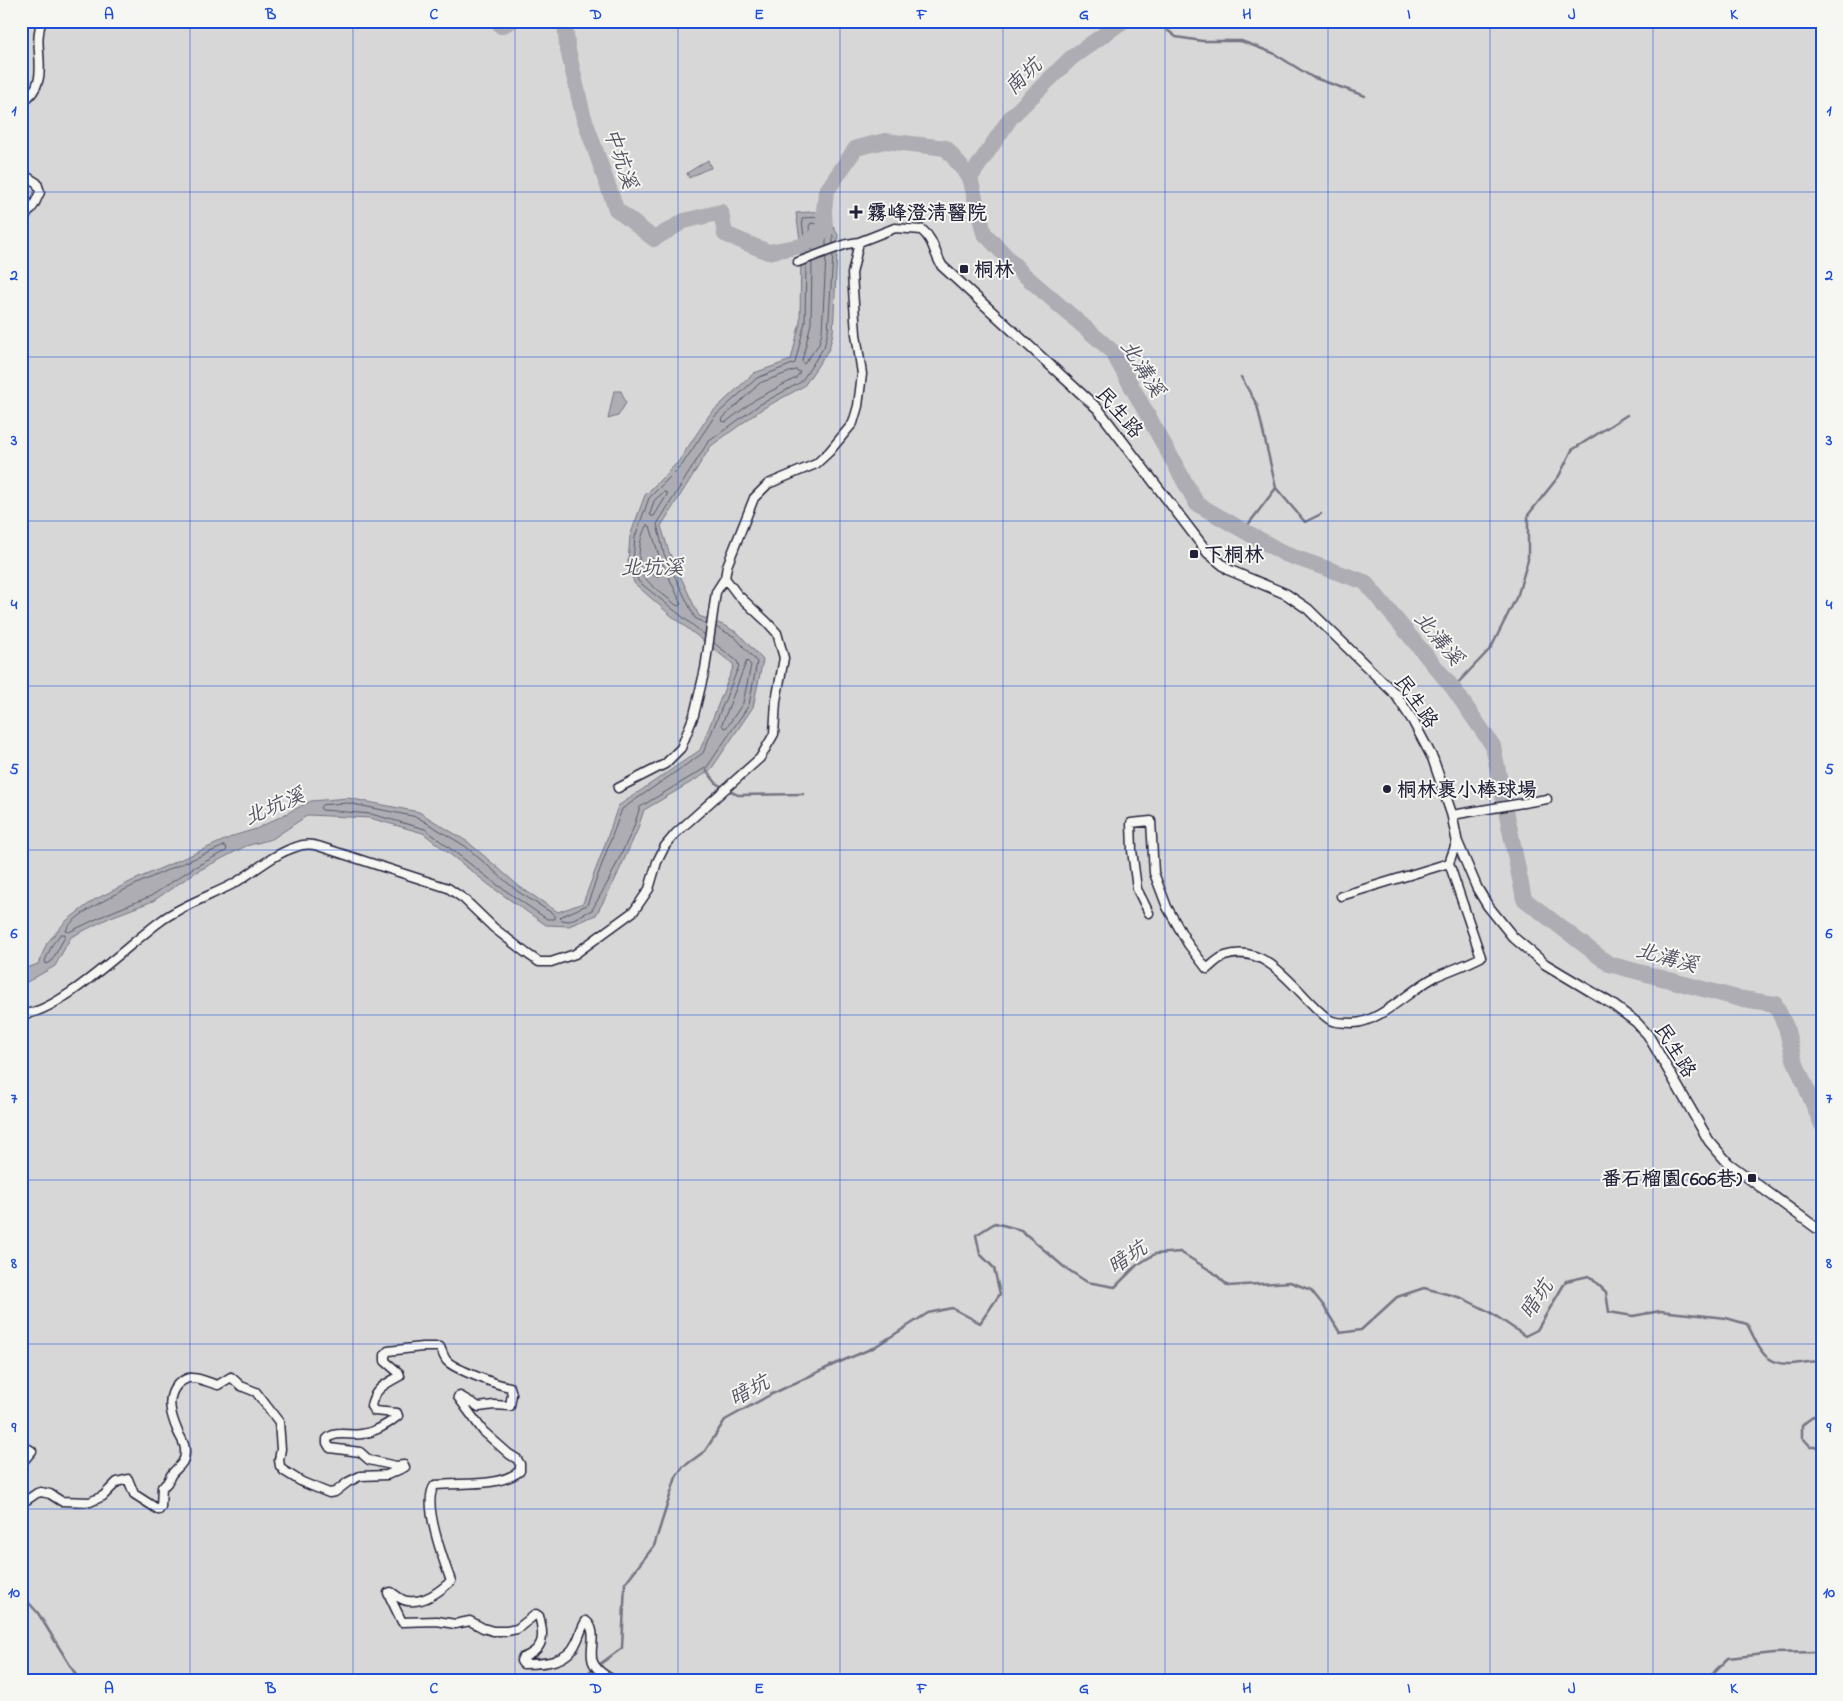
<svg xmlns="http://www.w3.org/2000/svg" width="1843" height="1701" viewBox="0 0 1843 1701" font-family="'Indie Flower','LXGW WenKai TC',sans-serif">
  <rect width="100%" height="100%" fill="#f6f6f2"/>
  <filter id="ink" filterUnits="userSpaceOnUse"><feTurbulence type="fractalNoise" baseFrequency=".02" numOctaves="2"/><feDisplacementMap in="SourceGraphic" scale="10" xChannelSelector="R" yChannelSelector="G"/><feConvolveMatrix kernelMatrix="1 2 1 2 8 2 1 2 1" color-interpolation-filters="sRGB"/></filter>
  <g filter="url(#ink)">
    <path fill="#d7d7d7" stroke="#7c7c89" d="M 21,21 L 1822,21 L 1822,1680 L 21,1680 Z"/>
    <path fill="#adadb3" stroke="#757583" d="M 708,160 L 711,168 C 703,170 697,174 689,178 L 687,173 Z
      M 824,211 L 838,235 L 833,333 L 829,349 L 804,386 L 762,409 L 711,446 L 661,526 L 669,552 L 699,616 L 723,625 L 738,633 L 763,660 L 753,707 L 710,771 L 644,810 L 637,831 L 614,882 L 596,915 L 569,926 L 546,925 L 493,888 L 423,833 L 370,818 L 308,815 L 272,839 L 246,846 L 196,872 L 153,901 L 111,917 L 71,937 L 55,966 L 27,982 L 21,983 L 21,970 L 38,964 L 47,943 L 66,921 L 94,900 L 132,881 L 236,835 L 256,829 L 311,801 L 348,798 L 419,812 L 468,842 L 520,887 L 558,912 L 583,903 L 603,850 L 618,806 L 700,750 L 734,665 L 668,613 L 634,583 L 628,562 L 630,536 L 645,495 L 678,462 L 710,414 L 754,373 L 791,360 L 800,322 L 801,246 L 796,213 Z
      M 614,391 L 621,391 L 626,403 L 618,416 L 608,419 Z"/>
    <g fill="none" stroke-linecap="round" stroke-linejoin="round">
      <path stroke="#5a5a6b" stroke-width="1" d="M 812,251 L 809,226 L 811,223 L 819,224 L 826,237 L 826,246
        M 806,254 L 802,220 L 803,218 L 822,217 L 833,236 L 833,244
        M 812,262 L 811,323 L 802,361 L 804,364 L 819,344 L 822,332 L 826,257
        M 796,370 L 800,372 L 796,378 L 756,399 L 726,422 L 722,421 L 723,418 L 760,383 Z
        M 664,492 L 667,493 L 667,495 L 654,516 L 651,516 L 650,514 L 654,501 Z
        M 647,525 L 650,526 L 659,556 L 681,603 L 680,606 L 676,605 C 666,596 653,588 645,578 C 635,567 639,536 647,525 Z
        M 648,557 L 652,558 L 659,575 L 658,578 L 650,573 L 647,560 Z
        M 706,624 L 695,618 L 664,554 L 657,524 L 708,442 L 759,405 L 801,382 L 824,347 L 828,332 L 833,255
        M 705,635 L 638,581 L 633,561 L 635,537 L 649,498 L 682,465 L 714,417 L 757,378 L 795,363 L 805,322 L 806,264
        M 714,643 L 737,661 L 739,666 L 703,753 L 622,809 L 587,905 L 562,916 L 560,918 L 562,920 L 569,921 L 592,910 L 609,880 L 633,829 L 640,807 L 707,767 L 749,705 L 757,662 L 735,637 L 716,627
        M 747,661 L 751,665 L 743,703 L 727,727 L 724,728 L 722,725 Z
        M 348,803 L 417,817 L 465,846 L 517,891 L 555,915 L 555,919 L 547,919 L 496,884 L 425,829 L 371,814 L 322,810 L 320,808 L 322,805 Z
        M 224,846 L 227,848 L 226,851 L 193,868 L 151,896 L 109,913 L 69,932 L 66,931 C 73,906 197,858 224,846 Z
        M 61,934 L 65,934 L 65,937 L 51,962 L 46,964 L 45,961 L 52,945 Z"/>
      <path stroke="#757583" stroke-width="2.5" d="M 1156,21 L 1176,37 L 1202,41 L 1241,41 L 1273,53 L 1312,77 L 1365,96
        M 1241,377 L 1257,405 L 1276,488 L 1244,530
        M 1276,488 L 1305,522 L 1321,514
        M 1453,688 L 1491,648 L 1518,594 L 1528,560 L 1528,515 L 1559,476 L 1572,450 L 1627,415
        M 706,770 L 717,784 L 723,787
        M 728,790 L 738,795 L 803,794
        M 1822,1410 L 1802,1425 L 1802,1437 L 1811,1447 L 1822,1447
        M 21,1594 L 38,1613 L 79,1680
        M 578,1680 L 622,1648 L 625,1583 L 654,1546 L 676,1477 L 683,1467 L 705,1451 L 725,1420 L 770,1395 L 835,1364 L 873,1348 L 928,1313 L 952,1308 L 980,1323 L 1000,1294 L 994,1268 L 980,1254 L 976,1235 L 995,1223 L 1021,1230 L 1064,1267 L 1087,1282 L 1115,1287 L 1137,1265 L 1155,1254 L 1180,1252 L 1213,1272 L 1228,1286 L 1290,1282 L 1311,1290 L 1323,1305 L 1340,1333 L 1361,1330 L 1397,1297 L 1424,1288 L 1462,1298 L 1490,1312 L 1525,1336 L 1537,1330 L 1566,1281 L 1589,1276 L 1606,1292 L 1609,1312 L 1633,1316 L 1660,1311 L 1726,1318 L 1747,1324 C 1758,1343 1760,1362 1786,1364 C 1798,1365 1810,1360 1822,1362
        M 1706,1680 L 1728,1658 L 1774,1653 L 1816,1652 L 1822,1654"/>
      <path stroke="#adadb3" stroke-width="16" d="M 498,21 L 501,26 L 511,21
        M 565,21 L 567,46 L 583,115 L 616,209 L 654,239 L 684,221 L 721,212 L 725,234 L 768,252 L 801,246 L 819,235
        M 970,178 L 1011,117 L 1071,58 L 1123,21
        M 825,231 L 824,211 L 826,192 L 856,148 L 885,141 L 946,148 L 970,178 L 984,233 L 1022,273 L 1112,351 L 1197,504 L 1285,554 L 1365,582 L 1453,688 L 1493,746 L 1524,899 L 1609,964 L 1737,998 L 1775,1004 L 1786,1027 L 1794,1059 L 1822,1125"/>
      <g stroke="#22223b" stroke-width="11">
        <path id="minor" d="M 21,103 C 55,81 30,48 42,21
          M 21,173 L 37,183 L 40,192 L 34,205 L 21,222
          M 798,262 L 847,244 L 859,242 L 895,228 L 922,230
          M 618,788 L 665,764 L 681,748 L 694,715 L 705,669 L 716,592 L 725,578
          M 1452,815 L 1547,799
          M 1341,896 L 1449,863
          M 1149,913 L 1137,889 L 1132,850 L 1131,823 L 1151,821 L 1154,873 L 1167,907 L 1188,944 L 1207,969 C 1212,965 1218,958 1225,956 C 1271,941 1299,999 1330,1020 C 1335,1023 1347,1023 1353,1023 C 1379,1023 1411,989 1435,977 C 1450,970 1466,965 1481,957 L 1449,863 L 1457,841
          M 21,1014 C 56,1016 131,942 162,920 C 181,906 212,895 233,884 C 254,872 273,854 296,847 C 303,844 311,844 318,846 L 448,888 L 464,899 L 494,928 L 526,953 L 539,962 L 551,962 L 575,954 L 634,911 L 649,889 L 657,862 L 665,846 L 676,833 L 760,758 L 774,734 L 776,701 L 784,658 L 777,633 L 767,622 L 737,594 L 725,578 L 727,566 L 754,498 L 768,484 L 816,464 L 829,452 L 853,423 L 858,406 L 862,374 L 856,334 L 852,274 L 859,242
          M 21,1451 L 29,1449 L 32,1451 L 21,1464
          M 21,1504 L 37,1493 L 41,1492 L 50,1494 L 61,1501 L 90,1502 L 103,1496 L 117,1482 L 128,1479 L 134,1494 L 159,1510 L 161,1507 L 162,1487 C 168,1484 168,1481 171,1475 C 177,1467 185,1464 185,1453 C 186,1444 181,1439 178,1432 C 171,1416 165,1397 178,1384 C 182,1381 187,1377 192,1378 C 200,1378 210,1383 218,1385 L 231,1377 L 241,1386 L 256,1392 L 279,1422 L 281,1449 L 279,1460 L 280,1466 L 284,1471 L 302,1482 L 329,1493 L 335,1492 L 348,1482 L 360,1476 L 387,1475 L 405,1467 L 404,1465 L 396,1466 L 369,1460 L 360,1452 L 330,1448 L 327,1443 L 327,1439 C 335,1430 351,1436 362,1434 C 375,1432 387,1425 398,1416 L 397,1413 L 374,1411 L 371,1406 C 374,1389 385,1384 400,1376 L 399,1373 L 385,1361 L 385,1355 L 388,1351 L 422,1347 L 440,1347 C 442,1351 444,1358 447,1361 C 456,1370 498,1385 510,1387 L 512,1394 L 510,1406 L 494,1405 L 479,1407 L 460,1396 L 458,1397 L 483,1431 L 509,1454 L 517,1459 L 520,1464 L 520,1471 C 497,1488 462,1482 435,1485 C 421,1501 444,1562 451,1581 C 440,1591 425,1603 408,1601 C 402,1601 396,1595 391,1592 L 388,1593 L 402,1622 L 437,1621 L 455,1624 L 470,1621 L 483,1628 L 493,1631 L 507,1631 L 517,1629 L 536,1614 L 539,1616 C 545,1637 544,1650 522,1658 L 521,1661 L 523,1664 C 543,1664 567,1663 576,1643 C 580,1636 581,1628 586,1621 C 599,1631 588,1651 593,1662 C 596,1670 607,1677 614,1680"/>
      </g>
      <g stroke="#22223b" stroke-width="12">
        <path id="tertiary" d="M 922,230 C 934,240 934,253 942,266 L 1098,409 L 1208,553 L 1229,570 L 1286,594 L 1308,609 L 1396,695 L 1413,721 L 1433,759 L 1452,815 L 1457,841 L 1477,888 L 1488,906 L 1513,937 L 1545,964 L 1612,1004 L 1636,1022 L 1648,1035 L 1709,1141 L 1728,1163 L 1822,1232"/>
      </g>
      <use href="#minor" stroke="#f6f6f2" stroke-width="8"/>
      <use href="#tertiary" stroke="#f6f6f2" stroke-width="9"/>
    </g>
  </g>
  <path fill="none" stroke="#1d4ed8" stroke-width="1" stroke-opacity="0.55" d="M 190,21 L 190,1680M 353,21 L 353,1680M 515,21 L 515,1680M 678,21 L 678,1680M 840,21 L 840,1680M 1003,21 L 1003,1680M 1165,21 L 1165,1680M 1328,21 L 1328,1680M 1490,21 L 1490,1680M 1653,21 L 1653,1680M 21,192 L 1822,192M 21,357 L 1822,357M 21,521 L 1822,521M 21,686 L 1822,686M 21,850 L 1822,850M 21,1015 L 1822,1015M 21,1180 L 1822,1180M 21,1344 L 1822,1344M 21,1509 L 1822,1509"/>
  <g fill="#22223b" stroke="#f6f6f2" stroke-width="2">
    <path d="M853.5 204.5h5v5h5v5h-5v5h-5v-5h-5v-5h5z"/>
    <rect x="959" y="264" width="10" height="10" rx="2.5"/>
    <rect x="1189" y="549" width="10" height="10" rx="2.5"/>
    <circle cx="1387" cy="789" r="5"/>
    <rect x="1747" y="1173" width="10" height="10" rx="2.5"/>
  </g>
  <g text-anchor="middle" stroke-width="4" stroke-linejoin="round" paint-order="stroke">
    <g font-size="20" font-weight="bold" fill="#22223b" stroke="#f6f6f2" text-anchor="start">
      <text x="867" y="219">霧峰澄清醫院</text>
      <text x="974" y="276">桐林</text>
      <text x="1204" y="561">下桐林</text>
      <text x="1397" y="796">桐林裹小棒球場</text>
      <text x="1742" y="1185" text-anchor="end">番石榴園(606巷)</text>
    </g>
    <g font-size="20" fill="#22223b" stroke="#f6f6f2">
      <text transform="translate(1120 412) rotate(49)" y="7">民生路</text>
      <text transform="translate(1417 701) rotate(55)" y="7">民生路</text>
      <text transform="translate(1676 1050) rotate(58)" y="7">民生路</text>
    </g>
    <g font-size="21" font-style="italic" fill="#535365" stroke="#f6f6f2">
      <text transform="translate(1023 76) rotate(-44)" y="7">南坑</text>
      <text transform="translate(621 158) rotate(71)" y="7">中坑溪</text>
      <text transform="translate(1143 368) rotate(58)" y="7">北溝溪</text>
      <text x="652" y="574">北坑溪</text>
      <text transform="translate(1439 638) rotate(50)" y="7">北溝溪</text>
      <text transform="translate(274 806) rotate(-23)" y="7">北坑溪</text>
      <text transform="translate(1667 957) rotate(15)" y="7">北溝溪</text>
      <text transform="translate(1127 1257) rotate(-33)" y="7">暗坑</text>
      <text transform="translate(1536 1299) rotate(-56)" y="7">暗坑</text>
      <text transform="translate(749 1390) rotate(-28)" y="7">暗坑</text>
    </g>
  </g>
  <rect width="1843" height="1701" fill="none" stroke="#f6f6f2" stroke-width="55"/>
  <rect x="28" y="28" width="1788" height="1646" fill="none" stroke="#1d4ed8" stroke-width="2"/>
  <g font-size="16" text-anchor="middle" font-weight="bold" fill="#1d4ed8">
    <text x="109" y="19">A</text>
    <text x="271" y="19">B</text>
    <text x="434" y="19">C</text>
    <text x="596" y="19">D</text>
    <text x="759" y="19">E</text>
    <text x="922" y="19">F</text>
    <text x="1084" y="19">G</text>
    <text x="1247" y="19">H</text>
    <text x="1409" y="19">I</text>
    <text x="1572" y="19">J</text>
    <text x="1734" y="19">K</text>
    <text x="14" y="115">1</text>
    <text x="1829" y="115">1</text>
    <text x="14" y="280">2</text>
    <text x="1829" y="280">2</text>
    <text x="14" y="445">3</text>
    <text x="1829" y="445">3</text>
    <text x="14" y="609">4</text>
    <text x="1829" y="609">4</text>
    <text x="14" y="774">5</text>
    <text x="1829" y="774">5</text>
    <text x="14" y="938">6</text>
    <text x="1829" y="938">6</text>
    <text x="14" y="1103">7</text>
    <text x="1829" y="1103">7</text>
    <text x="14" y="1268">8</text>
    <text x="1829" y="1268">8</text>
    <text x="14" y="1432">9</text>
    <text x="1829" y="1432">9</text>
    <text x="14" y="1597">10</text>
    <text x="1829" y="1597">10</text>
    <text x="109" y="1693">A</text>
    <text x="271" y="1693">B</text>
    <text x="434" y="1693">C</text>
    <text x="596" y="1693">D</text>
    <text x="759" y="1693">E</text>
    <text x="922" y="1693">F</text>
    <text x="1084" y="1693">G</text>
    <text x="1247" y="1693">H</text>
    <text x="1409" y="1693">I</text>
    <text x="1572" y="1693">J</text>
    <text x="1734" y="1693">K</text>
  </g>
</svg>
